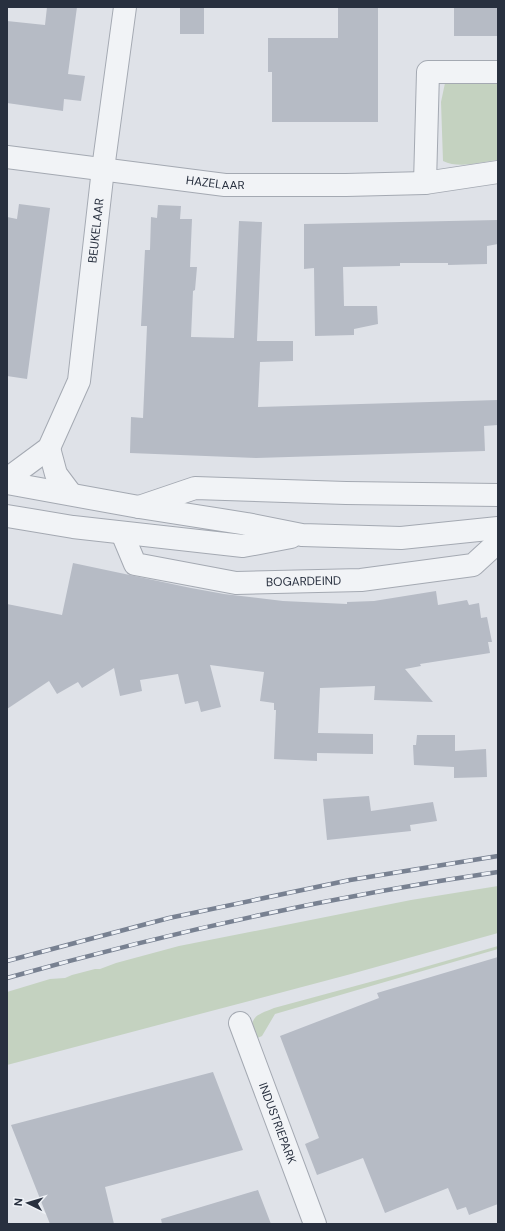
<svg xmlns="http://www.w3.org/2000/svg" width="505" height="1231" viewBox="0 0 505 1231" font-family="'DM Sans',sans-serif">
  <rect width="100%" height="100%" fill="#dfe2e8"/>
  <path fill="#c4d2c0" d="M 498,78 L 498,160 C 481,162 459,169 443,161 L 441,102 L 445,83 Z
    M 498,886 L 498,933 L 351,974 L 7,1065 L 7,992 L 50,979 L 65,978 L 72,975 L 95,969 L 100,969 L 116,963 L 179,946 L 411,900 Z
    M 498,946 L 498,949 L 275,1014 L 262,1036 L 253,1040 C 249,1017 254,1016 274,1008 L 407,972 Z"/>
  <path fill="#b6bbc5" d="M 47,7 L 77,7 L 68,74 L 85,76 L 81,101 L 64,99 L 63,111 L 7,103 L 7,21 L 45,25 Z
    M 180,7 L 204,7 L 204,34 L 180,34 Z
    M 338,7 L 378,7 L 378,122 L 272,122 L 272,72 L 268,72 L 268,38 L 338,38 Z
    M 454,7 L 498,7 L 498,36 L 454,36 Z
    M 19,204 L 50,208 L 27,379 L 7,376 L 7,217 L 17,219 Z
    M 158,205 L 181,206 L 180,219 L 192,219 L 190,267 L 197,267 L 195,290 L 193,291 L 191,337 L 234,338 L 239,221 L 262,222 L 257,341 L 293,341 L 293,361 L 260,362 L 258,407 L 498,400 L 498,425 L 484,426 L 485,451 L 256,458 L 130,453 L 131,417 L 143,418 L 147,326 L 141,326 L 145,250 L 150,250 L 151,217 L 157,218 Z
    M 498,220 L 498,244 L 487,246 L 487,264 L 448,265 L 448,263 L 400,263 L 400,266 L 343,267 L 344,306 L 377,306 L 378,324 L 354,329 L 354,335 L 315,336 L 314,268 L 304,269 L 304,224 Z
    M 73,563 L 191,588 L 224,594 L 283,601 L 347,604 L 347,602 L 374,601 L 436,591 L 438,605 L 467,600 L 469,605 L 479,603 L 481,618 L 487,617 L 492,642 L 488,642 L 490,653 L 420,664 L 421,666 L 405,669 L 433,702 L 374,700 L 375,686 L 320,688 L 318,733 L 373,734 L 373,754 L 317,753 L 317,761 L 274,759 L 276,710 L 274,710 L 274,703 L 260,701 L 264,672 L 210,665 L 221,707 L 201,712 L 198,701 L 185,704 L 178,674 L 140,680 L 142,691 L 120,696 L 114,668 L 82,688 L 78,682 L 57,694 L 49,681 L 7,709 L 7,604 L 62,615 Z
    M 417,735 L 455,735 L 455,751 L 486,749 L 487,777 L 454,778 L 454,767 L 414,765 L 413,745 L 416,745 Z
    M 369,796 L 371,811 L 433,802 L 437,821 L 410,825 L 411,831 L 327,840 L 323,799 Z
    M 498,957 L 498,1204 L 469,1215 L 466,1207 L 457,1210 L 448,1188 L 385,1213 L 363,1158 L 317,1175 L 305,1144 L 319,1138 L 280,1036 L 379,998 L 377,993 Z
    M 213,1072 L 243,1150 L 105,1187 L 114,1224 L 50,1224 L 11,1125 Z
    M 258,1190 L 271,1224 L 162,1224 L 161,1219 Z"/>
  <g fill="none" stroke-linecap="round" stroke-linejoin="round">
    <g stroke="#a4a9b2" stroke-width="24">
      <g id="minor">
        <path id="s1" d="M 7,157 L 225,185 L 346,185 L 425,183 L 498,172"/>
        <path d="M 425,183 L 428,72 L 498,72"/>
        <path d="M 49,448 L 56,474 L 71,494"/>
        <path id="s2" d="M 7,479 L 49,448 L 79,381 L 103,169 L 125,7"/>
        <path d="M 139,507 L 195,488 L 346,493 L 498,495"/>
        <path id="s3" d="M 122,533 L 135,564 L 236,583 L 361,580 L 473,565 L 498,542"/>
        <path id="s4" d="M 240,1023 L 315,1224"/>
      </g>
    </g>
    <g stroke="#a4a9b2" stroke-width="24">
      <path id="tertiary" d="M 7,483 L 139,507 L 247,524 L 302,535 L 401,538 L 498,528
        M 7,516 L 73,527 L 243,546 L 291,537"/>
    </g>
    <use href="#minor" stroke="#f1f3f6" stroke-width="22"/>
    <use href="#tertiary" stroke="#f1f3f6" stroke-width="22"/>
    <g stroke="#788191" stroke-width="4.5">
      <path id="rail" d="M 7,961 L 169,918 L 350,880 L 498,856
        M 7,978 C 168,933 332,896 498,872"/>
    </g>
    <use href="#rail" stroke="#eef1f6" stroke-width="3" stroke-dasharray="9" stroke-linecap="butt"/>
  </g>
  <g text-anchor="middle" stroke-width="3" stroke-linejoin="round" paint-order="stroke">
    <g font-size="12" fill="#28303f" stroke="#eef1f6">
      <text dy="4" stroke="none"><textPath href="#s1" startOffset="210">HAZELAAR</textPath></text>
      <text dy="4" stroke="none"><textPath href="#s2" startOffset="277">BEUKELAAR</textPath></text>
      <text dy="4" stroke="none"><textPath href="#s3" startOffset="204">BOGARDEIND</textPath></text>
      <text dy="4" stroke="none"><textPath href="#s4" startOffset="107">INDUSTRIEPARK</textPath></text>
    </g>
  </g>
  <rect width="505" height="1231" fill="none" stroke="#28303f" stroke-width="16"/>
  <g transform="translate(28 1203) rotate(275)" stroke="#eef1f6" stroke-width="3" paint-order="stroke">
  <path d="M0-3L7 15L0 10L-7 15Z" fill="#28303f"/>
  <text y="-6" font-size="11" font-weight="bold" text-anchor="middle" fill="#28303f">N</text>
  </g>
</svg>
